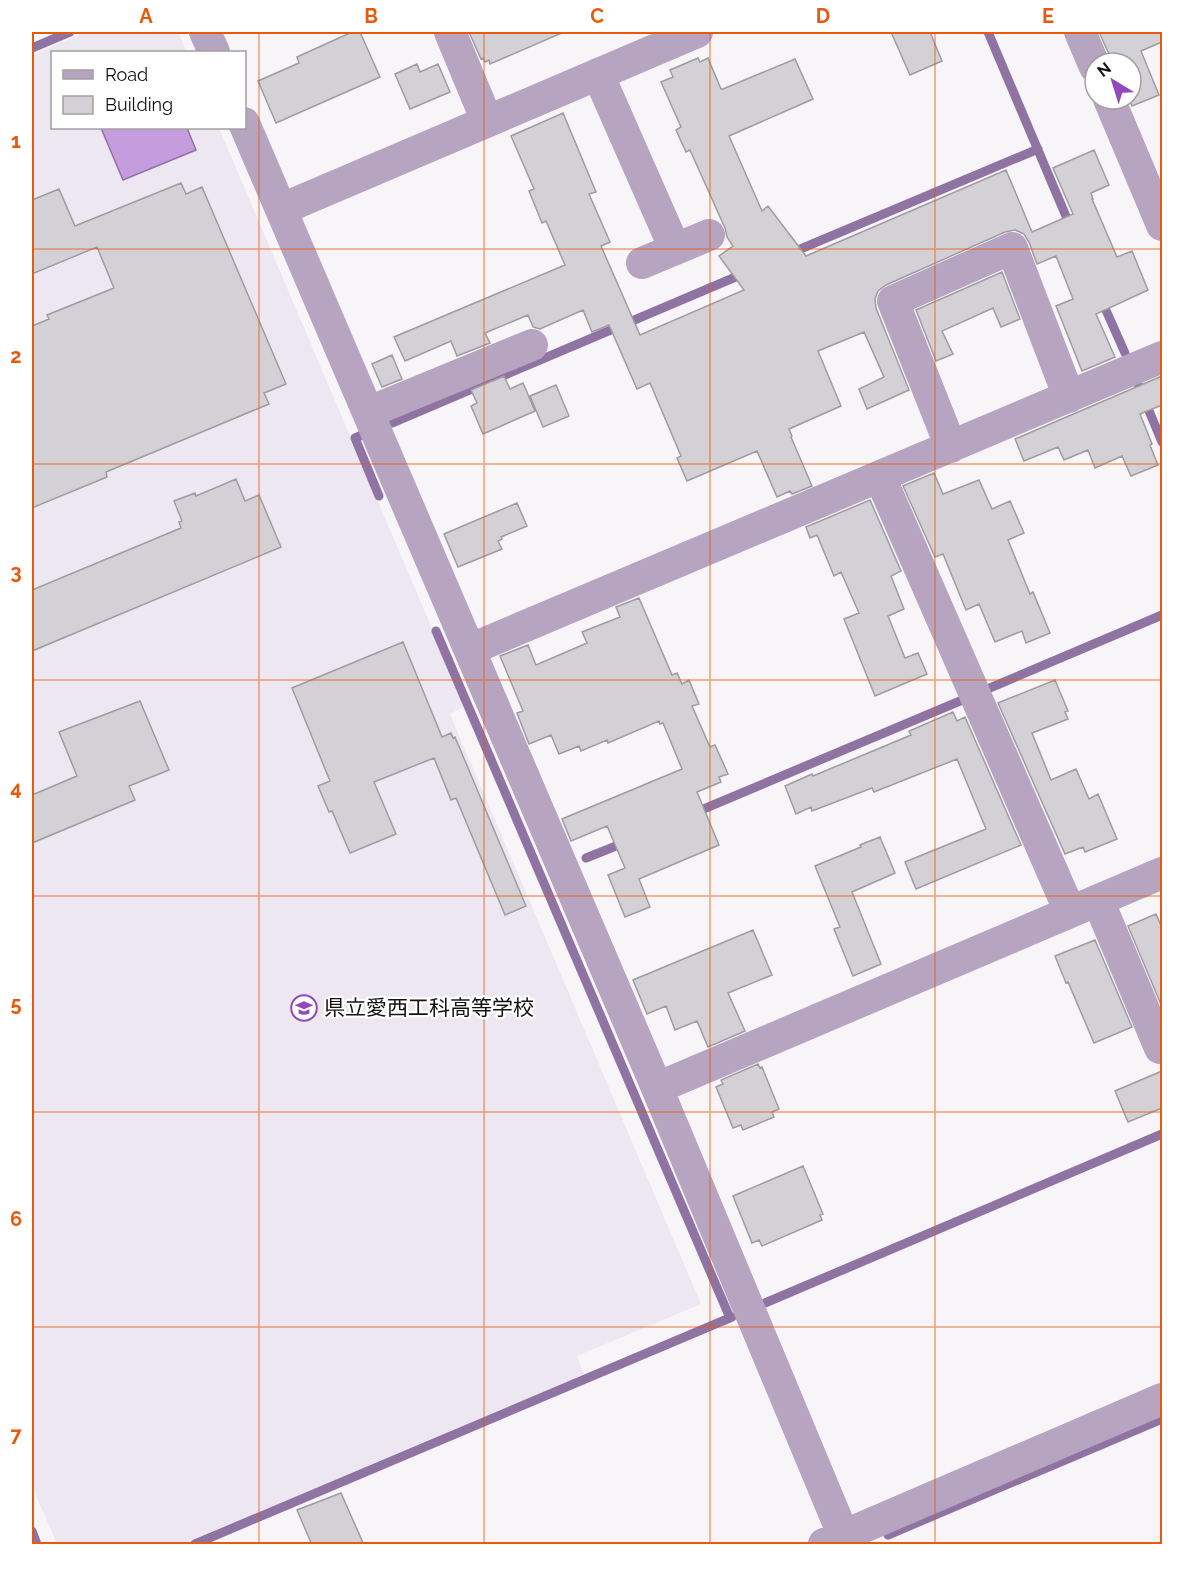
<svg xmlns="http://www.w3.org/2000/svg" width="1194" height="1576" viewBox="0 0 1194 1576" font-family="Raleway,'Noto Sans JP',sans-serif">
  <rect width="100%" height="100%" fill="#f8f5f9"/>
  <path fill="#ede7f2" d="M 86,32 L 178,32 L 187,52 L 52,52 L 52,128 L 219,128 L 465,706 L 450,714 L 701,1304 L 577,1356 L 584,1374 L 185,1544 L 57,1544 L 32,1486 L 32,55 Z"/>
  <path fill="#c59ddf" stroke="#8f73a2" stroke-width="1.5" d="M 101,128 L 187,128 L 196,150 L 123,180 Z"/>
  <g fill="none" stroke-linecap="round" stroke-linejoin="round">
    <path stroke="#8f73a2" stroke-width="9" d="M 988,32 L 1071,228
      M 32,48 L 70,32
      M 791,253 L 1038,149
      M 1101,299 L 1125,353
      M 1137,382 L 1162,442
      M 392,423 L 745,273
      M 362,435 L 355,438 L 379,496
      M 436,631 L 730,1318
      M 985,690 L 1162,615
      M 694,813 L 960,701
      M 586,858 L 626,842
      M 765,1303 L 1162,1134
      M 32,1531 L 37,1544
      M 888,1535 L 1162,1419
      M 195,1544 L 732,1317"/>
  </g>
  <path fill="#d3d1d5" stroke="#9f9ca1" stroke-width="1.5" d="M 352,32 L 360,32 L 380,77 L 276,123 L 258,81 L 299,63 L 297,57 Z
    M 469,32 L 564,32 L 490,64 L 489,60 L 485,62 L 483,58 L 481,59 Z
    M 891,32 L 930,32 L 942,61 L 910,75 Z
    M 1099,32 L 1162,32 L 1162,42 L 1141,51 L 1159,95 L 1132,106 L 1129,99 L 1131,99 L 1131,63 L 1113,63 Z
    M 698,58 L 700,62 L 708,58 L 721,89 L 723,89 L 795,59 L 813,99 L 729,136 L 762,211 L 768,206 L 806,256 L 1006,170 L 1032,232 L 1073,214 L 1053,168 L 1094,150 L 1109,185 L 1091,193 L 1093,199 L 1092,199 L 1117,257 L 1132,251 L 1148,290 L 1096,314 L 1115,357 L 1082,371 L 1056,306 L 1073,299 L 1056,256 L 1037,264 L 1029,242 L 1024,234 L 1015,230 L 1005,232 L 886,285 L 878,291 L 875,299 L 876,308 L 909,390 L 867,409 L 859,389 L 884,377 L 864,332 L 818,351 L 841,406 L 789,429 L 792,436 L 791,437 L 812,486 L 792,494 L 790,491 L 777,497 L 757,451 L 687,481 L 677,458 L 681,456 L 650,383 L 637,389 L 609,325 L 592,332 L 583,310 L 540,329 L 533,327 L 528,315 L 485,333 L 490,343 L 457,356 L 451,341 L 405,361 L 394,337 L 565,265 L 546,221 L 542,223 L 529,191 L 534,189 L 511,136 L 563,113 L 596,192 L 589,194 L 610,242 L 601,246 L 640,335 L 744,290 L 719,256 L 733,246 L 727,237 L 725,228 L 690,150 L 686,152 L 676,130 L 681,127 L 661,82 L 673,77 L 670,70 Z
    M 417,64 L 420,72 L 438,64 L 450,92 L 410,109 L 395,74 Z
    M 181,183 L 186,194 L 202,187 L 286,384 L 264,393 L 269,404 L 106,472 L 107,477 L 32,508 L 32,326 L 49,319 L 47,315 L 114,288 L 97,247 L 32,274 L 32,200 L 59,189 L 75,226 Z
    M 1002,272 L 1020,319 L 1001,327 L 993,308 L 942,331 L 953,354 L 936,361 L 916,310 Z
    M 392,355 L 402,379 L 382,387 L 372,364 Z
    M 504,376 L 510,389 L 523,383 L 535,411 L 483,434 L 471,406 L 477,403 L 471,390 Z
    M 1162,376 L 1162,405 L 1140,414 L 1152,444 L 1150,445 L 1158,465 L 1131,476 L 1122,456 L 1095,468 L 1088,450 L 1064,460 L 1058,447 L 1024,461 L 1015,439 Z
    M 556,385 L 569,416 L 543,427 L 530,396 Z
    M 934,473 L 943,494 L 979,480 L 992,509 L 1010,501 L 1024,533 L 1008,540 L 1030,594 L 1033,592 L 1050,633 L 1026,643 L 1022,631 L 995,642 L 979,604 L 966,610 L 943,554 L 935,557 L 903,486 Z
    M 236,479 L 245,501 L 259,495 L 281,547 L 32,651 L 32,590 L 181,528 L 179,522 L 182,521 L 174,501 L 195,493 L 196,496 Z
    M 870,500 L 901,571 L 891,576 L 904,609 L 888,616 L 905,658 L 918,653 L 927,674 L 875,696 L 844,619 L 859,613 L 841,572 L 834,576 L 817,535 L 810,538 L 806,527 Z
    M 517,503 L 527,526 L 501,537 L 502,539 L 498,541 L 502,549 L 458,567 L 444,534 Z
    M 639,598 L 672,675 L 677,673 L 682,684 L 689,680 L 699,704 L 692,706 L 710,747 L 715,745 L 728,774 L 719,777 L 721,782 L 697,792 L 719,845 L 639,879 L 650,907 L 625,917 L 608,875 L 625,868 L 607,826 L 571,841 L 562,819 L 682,769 L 663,723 L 660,724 L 659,721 L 608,743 L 607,740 L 581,751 L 579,746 L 559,754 L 551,735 L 529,744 L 517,713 L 523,711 L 500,656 L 528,645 L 536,665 L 587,643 L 582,632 L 620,617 L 616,607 Z
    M 403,642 L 442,737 L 451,733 L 453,738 L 455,737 L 526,906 L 505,915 L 456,798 L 451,800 L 434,758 L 374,782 L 396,834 L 350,853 L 332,811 L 329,812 L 318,786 L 330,781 L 292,688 Z
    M 1055,680 L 1068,711 L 1065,712 L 1068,719 L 1032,733 L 1051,780 L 1076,769 L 1089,799 L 1098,794 L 1117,839 L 1085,852 L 1083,847 L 1065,854 L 998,703 Z
    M 140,701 L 169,770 L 129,786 L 135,800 L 32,843 L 32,795 L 77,776 L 59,732 Z
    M 953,712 L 957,721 L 965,717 L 1021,845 L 916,889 L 905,862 L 986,829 L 957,759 L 874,792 L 872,788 L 812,811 L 811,807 L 796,814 L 785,786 L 812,774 L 813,776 L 911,735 L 909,731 Z
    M 880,837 L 895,873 L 852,892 L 881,964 L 853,976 L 834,929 L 840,927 L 815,866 L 861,847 L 860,845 Z
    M 1156,914 L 1162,928 L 1162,1007 L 1128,926 Z
    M 753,930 L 772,975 L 728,993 L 745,1031 L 708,1047 L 697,1021 L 675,1030 L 666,1006 L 647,1014 L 633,980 Z
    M 1095,940 L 1132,1027 L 1094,1043 L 1068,982 L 1066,983 L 1055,956 Z
    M 758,1064 L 760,1068 L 762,1067 L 779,1109 L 772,1112 L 774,1117 L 743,1130 L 741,1125 L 733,1128 L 716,1087 L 723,1084 L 721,1080 Z
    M 1162,1071 L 1162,1108 L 1128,1122 L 1115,1091 Z
    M 803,1166 L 823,1214 L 820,1215 L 822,1220 L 762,1246 L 759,1240 L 752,1243 L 733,1196 Z
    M 341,1493 L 364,1545 L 312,1545 L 297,1510 Z"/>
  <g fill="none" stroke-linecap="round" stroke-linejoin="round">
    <path stroke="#b6a4c1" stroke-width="32" d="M 205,32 L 214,52
      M 450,32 L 487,121
      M 1080,32 L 1095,67
      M 598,74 L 675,249
      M 1109,99 L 1162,225
      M 244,123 L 657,1088 L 847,1544
      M 282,209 L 697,32
      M 642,263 L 709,235
      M 369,412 L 532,345
      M 951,447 L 893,301 L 1012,248 L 1069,397
      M 880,477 L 1070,912
      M 471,649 L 1162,357
      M 1098,900 L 1160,1048 L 1162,1046
      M 657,1088 L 1162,873
      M 824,1544 L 1162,1399"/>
  </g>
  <path fill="none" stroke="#e8590c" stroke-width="1.5" stroke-opacity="0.55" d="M 259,32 L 259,1544M 484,32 L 484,1544M 710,32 L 710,1544M 935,32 L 935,1544M 32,249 L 1162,249M 32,464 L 1162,464M 32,680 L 1162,680M 32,896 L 1162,896M 32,1112 L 1162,1112M 32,1327 L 1162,1327"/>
  <defs>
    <g id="school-ring" transform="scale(1.35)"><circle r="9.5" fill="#fff" stroke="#9349bb" stroke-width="1.5"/><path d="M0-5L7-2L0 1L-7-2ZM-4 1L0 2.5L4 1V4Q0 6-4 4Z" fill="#9349bb"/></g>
  </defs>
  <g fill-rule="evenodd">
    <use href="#school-ring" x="304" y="1008"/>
  </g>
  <g text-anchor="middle" stroke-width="4.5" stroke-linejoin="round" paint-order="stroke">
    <g font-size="21" fill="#121113" stroke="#fff" text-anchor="start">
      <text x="324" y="1015">県立愛西工科高等学校</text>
    </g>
  </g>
  <rect width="1194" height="1576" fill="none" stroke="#ffffff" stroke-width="66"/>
  <rect x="51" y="51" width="195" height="78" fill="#ffffff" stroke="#a0a0a1" stroke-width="1.5"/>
  <rect x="63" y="70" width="30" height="9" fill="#b6a4c1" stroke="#a0a0a1" stroke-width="1.5"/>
  <text x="105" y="81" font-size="18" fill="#121113">Road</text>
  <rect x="63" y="96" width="30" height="18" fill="#d3d1d5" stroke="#a0a0a1" stroke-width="1.5"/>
  <text x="105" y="111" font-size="18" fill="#121113">Building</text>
  <g transform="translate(1113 81) rotate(322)"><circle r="28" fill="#ffffff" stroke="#a0a0a1" stroke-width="1.5"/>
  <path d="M0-4.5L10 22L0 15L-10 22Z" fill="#9349bb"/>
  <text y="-9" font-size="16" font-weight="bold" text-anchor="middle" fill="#121113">N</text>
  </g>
  <rect x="33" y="33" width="1128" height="1510" fill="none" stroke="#e8590c" stroke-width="2"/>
  <g font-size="20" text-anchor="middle" font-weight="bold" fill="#e8590c">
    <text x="146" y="23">A</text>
    <text x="371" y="23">B</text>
    <text x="597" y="23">C</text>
    <text x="823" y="23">D</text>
    <text x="1048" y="23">E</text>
    <text x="16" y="148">1</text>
    <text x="16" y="363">2</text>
    <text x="16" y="579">3</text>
    <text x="16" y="795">4</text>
    <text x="16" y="1011">5</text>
    <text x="16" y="1226">6</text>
    <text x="16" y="1442">7</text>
  </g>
</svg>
